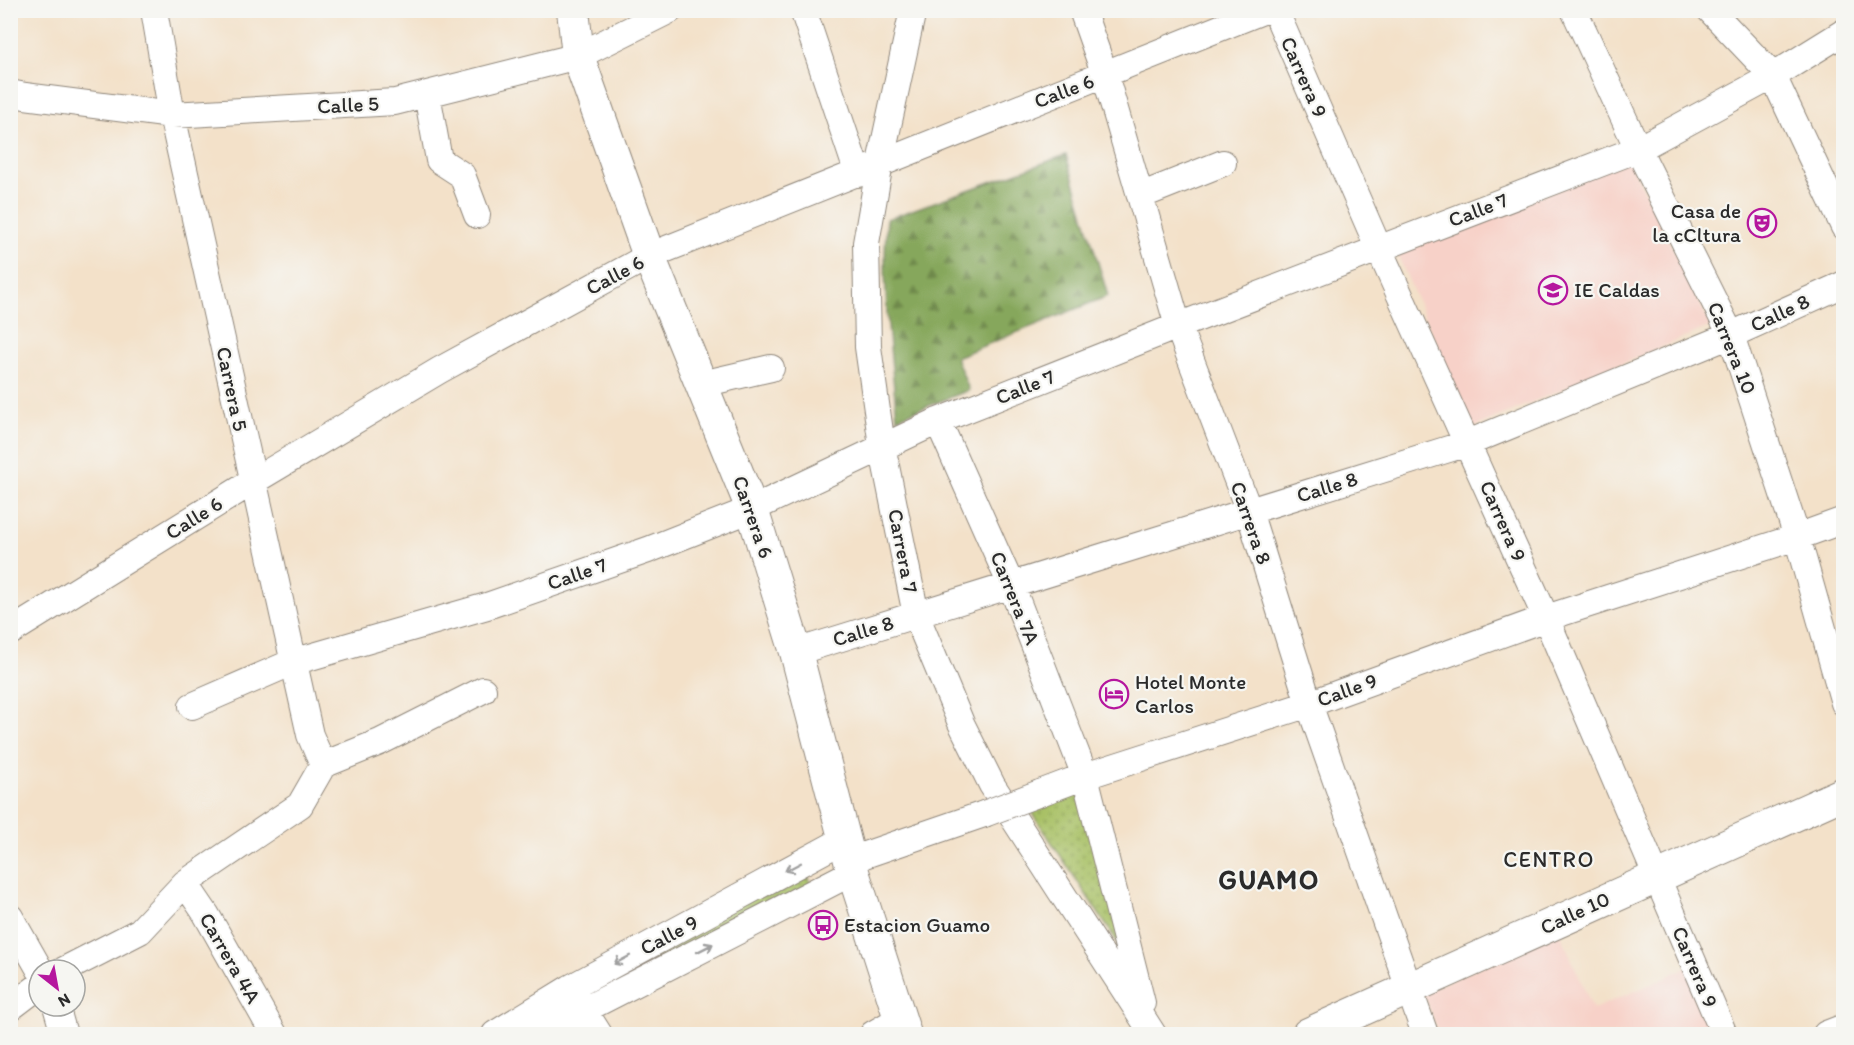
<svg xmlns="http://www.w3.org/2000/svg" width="1854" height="1045" viewBox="0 0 1854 1045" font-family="Itim,sans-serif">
  <defs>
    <pattern id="grass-dots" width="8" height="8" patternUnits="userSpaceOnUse" patternTransform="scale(1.5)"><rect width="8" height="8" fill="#a9c166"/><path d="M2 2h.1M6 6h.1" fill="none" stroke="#8a9d54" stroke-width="1.8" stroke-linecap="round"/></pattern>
    <pattern id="forest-firs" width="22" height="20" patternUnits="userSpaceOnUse" patternTransform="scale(1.5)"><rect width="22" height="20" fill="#86a75b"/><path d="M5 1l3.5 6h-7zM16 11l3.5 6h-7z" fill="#6e884b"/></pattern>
  </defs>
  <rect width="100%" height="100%" fill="#f6f6f2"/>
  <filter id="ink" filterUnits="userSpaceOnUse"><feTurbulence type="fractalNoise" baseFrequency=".0167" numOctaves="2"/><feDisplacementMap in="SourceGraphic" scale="12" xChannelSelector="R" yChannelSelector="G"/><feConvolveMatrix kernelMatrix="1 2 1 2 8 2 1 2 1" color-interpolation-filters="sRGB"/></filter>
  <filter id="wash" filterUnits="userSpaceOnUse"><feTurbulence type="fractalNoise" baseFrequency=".008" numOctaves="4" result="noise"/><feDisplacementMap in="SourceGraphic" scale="24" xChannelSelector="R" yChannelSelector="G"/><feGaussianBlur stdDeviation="1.35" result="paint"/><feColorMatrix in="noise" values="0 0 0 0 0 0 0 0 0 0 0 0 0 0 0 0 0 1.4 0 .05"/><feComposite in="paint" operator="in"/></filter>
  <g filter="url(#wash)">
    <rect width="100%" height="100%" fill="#f3e1c9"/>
    <path fill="#f7d1c8" d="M 1629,160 L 1711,326 L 1472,428 L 1397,253 Z
      M 1559,930 L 1593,1009 L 1659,981 L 1688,966 L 1713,1034 L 1439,1034 L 1423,993 Z"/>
    <path fill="url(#grass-dots)" stroke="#6a7648" stroke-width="1.5" d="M 1080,790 L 1134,967 L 1029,808 Z
      M 805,869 L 812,886 L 586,1004 L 579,989 Z"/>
    <path fill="url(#forest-firs)" stroke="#586943" stroke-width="1.5" d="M 1066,155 L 1108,296 L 956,357 L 969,390 L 897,418 C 891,352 881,285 887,219 Z"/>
  </g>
  <g filter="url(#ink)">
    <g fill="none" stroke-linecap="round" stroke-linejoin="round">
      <g stroke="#8f867a" stroke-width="28">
        <path id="minor" d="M 154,10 L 172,115 L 310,735 L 323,765
          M 803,10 L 858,174
          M 913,10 L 880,163 L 866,243 L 868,347 L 882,446 L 916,615 L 961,723 L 992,785 L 1153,1034
          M 1082,10 L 1105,75 L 1178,326 L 1249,511 L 1309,704 L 1425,1034
          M 1275,10 L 1379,249 L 1546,618 L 1724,1034
          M 1574,10 L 1638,149 L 1731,335 L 1797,537 L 1844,703
          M 1710,10 L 1773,76 L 1844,227
          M 10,93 L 25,96 L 172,115 L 395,102 L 578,56 L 670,10
          M 427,94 L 439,160 L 462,175 L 477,215
          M 1140,196 L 1223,163
          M 702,384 L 771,368
          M 938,421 L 1011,585 L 1085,776 L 1142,1003
          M 10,632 L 252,482 L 440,370 L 649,256 L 1265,10
          M 796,652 L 1468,443 L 1731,335 L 1844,284
          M 192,706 L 293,662 L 487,606 L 648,550 L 752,509 L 938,421 L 1178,326 L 1638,149 L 1773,76 L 1844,32
          M 1040,793 L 1085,776 L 1309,704 L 1546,618 L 1797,537 L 1844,520
          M 850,860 L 984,814
          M 185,883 L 206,914 L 274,1034
          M 10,917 L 40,970
          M 64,970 L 140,931 L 185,883 L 300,805 L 323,765 L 380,742 L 483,690
          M 575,996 L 599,1034
          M 56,1006 L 64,1034
          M 10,1008 L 39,986
          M 495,1034 L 570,988 L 845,839
          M 542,1034 L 584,1010 L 853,872
          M 873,1034 L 899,1019
          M 1826,1034 L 1844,1027"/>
      </g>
      <g stroke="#8f867a" stroke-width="34">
        <path id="major" d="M 573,10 L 578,56 L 649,256 L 752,509 L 796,652 L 853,872 L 905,1034
          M 1308,1034 L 1844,793"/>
      </g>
      <use href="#minor" stroke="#fff" stroke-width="26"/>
      <use href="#major" stroke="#fff" stroke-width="32"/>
      <g stroke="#8f867a" stroke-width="28" stroke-linecap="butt">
        <path id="minor-bridge" d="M 984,814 L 1040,793"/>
      </g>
      <use href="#minor-bridge" stroke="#fff" stroke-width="26"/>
    </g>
    <defs><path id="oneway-shaft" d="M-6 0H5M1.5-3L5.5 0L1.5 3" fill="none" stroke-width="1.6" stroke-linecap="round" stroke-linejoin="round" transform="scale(1.5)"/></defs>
    <g stroke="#a0a0a0">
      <use href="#oneway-shaft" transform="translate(793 867) rotate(152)"/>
      <use href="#oneway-shaft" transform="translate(705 948) rotate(-27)"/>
      <use href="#oneway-shaft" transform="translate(622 960) rotate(152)"/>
    </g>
  </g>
  <defs>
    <g id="theatre-ring" transform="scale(1.5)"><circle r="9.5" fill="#f6f6f2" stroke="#b5179e" stroke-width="1.5"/><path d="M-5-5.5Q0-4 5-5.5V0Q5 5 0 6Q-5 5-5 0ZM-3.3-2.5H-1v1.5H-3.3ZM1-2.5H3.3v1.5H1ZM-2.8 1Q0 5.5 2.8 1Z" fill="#b5179e"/></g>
    <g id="school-ring" transform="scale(1.5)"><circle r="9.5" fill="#f6f6f2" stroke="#b5179e" stroke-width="1.5"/><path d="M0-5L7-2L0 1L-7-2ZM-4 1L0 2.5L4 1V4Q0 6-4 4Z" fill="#b5179e"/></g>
    <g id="hotel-ring" transform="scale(1.5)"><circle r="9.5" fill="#f6f6f2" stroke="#b5179e" stroke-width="1.5"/><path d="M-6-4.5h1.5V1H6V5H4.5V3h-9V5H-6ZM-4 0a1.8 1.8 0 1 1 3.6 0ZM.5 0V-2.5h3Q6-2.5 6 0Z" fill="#b5179e"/></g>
    <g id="bus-ring" transform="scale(1.5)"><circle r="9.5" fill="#f6f6f2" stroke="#b5179e" stroke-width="1.5"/><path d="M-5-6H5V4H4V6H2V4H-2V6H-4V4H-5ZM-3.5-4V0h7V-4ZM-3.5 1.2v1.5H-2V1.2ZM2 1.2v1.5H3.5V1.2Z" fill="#b5179e"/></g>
  </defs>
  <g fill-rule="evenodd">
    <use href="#theatre-ring" x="1762" y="223"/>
    <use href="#school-ring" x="1553" y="290"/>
    <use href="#hotel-ring" x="1114" y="694"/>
    <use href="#bus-ring" x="823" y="925"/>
  </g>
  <g text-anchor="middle" stroke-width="4.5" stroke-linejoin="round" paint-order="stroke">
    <g font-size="21" fill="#2b2b2b" stroke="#f6f6f2">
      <text transform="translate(1304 77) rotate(66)" y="7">Carrera 9</text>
      <text transform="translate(1064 91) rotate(-21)" y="7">Calle 6</text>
      <text transform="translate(348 105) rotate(-3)" y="7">Calle 5</text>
      <text transform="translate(1478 210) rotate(-21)" y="7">Calle 7</text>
      <text transform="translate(615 275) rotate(-28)" y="7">Calle 6</text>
      <text transform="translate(1780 313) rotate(-25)" y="7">Calle 8</text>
      <text transform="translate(1732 348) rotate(68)" y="7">Carrera 10</text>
      <text transform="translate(1025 387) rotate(-22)" y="7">Calle 7</text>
      <text transform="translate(232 389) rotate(78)" y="7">Carrera 5</text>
      <text transform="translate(1327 487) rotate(-17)" y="7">Calle 8</text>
      <text transform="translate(753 517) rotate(71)" y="7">Carrera 6</text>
      <text transform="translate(194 518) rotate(-32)" y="7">Calle 6</text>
      <text transform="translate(1503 521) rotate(66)" y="7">Carrera 9</text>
      <text transform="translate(1251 523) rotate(71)" y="7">Carrera 8</text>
      <text transform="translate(903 551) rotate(79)" y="7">Carrera 7</text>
      <text transform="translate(577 574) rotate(-19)" y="7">Calle 7</text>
      <text transform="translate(1015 598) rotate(68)" y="7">Carrera 7A</text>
      <text transform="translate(863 631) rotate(-17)" y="7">Calle 8</text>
      <text transform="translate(1347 690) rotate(-20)" y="7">Calle 9</text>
      <text transform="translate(1575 913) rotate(-25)" y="7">Calle 10</text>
      <text transform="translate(669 935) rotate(-28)" y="7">Calle 9</text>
      <text transform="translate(230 958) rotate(60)" y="7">Carrera 4A</text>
      <text transform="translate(1695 967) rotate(67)" y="7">Carrera 9</text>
    </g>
    <g font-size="21" fill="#2b2b2b" stroke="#f6f6f2" text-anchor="start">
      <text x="1741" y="218" text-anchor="end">Casa de<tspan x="1741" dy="24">la cCltura</tspan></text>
      <text x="1574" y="297">IE Caldas</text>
      <text x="1135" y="689">Hotel Monte<tspan x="1135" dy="24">Carlos</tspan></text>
      <text x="844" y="932">Estacion Guamo</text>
    </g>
    <g font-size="22" letter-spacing="1.5" fill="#2b2b2b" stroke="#f6f6f2">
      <text x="1549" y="867">CENTRO</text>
    </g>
    <g font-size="27" font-weight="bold" letter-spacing="1.5" fill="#2b2b2b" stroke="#f6f6f2">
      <text x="1269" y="889">GUAMO</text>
    </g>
  </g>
  <rect width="1854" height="1045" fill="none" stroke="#f6f6f2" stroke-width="36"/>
  <g transform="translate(57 988) rotate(149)"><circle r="28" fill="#f6f6f2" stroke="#a5a5a2" stroke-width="1.5"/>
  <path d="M0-4.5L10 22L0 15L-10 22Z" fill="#b5179e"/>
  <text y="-9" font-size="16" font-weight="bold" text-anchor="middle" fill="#2b2b2b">N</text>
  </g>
</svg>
